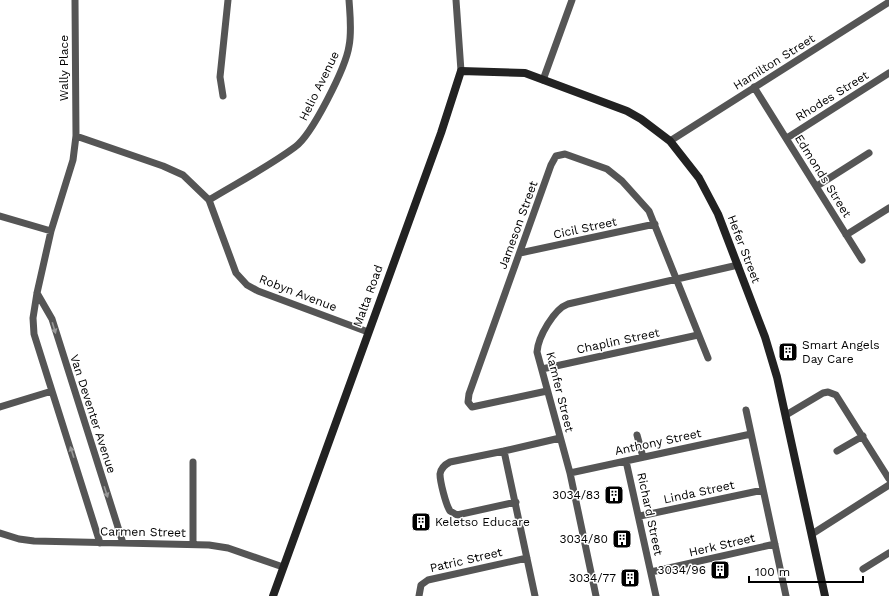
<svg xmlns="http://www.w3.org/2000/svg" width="889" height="596" viewBox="0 0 889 596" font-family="'Work Sans',sans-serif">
  <rect width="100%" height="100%" fill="#fff"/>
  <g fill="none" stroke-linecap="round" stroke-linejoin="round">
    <path stroke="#555" stroke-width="7" d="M 75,0 L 76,136 L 73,160 L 51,231 L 37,293 L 33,318 L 34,334 L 100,543
      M 456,0 L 461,71
      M 543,80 L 572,0
      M 754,87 L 862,260
      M 223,96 L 220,77 L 228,0
      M 76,136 L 163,166 L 183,175 L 209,200 L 236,273 L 247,285 L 258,291 L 368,332
      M 787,138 L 889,73
      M 670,141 L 889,2
      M 817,186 L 869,153
      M 209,200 C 237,183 268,167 295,147 C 312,135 346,67 349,46 C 352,31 350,15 349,0
      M 0,216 L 51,231
      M 846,235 L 889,208
      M 520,253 L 655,224
      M 37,293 L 52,319 L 123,543
      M 542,369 L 698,335
      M 547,391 L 472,407 L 468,402 L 469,394 L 551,165 L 556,156 L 565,154 L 607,169 L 622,181 L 649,211 L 708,358
      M 0,407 L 52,391
      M 746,410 L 786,596
      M 786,415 L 823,393 L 828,392 L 836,395 L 889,479
      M 637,435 L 643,457
      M 504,451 L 450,462 C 446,464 441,468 440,474 C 440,482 446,505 450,511 L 457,515 L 516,502
      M 837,451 L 863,436
      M 626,461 L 656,596
      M 570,473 L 751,434
      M 640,516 L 763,490
      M 0,533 L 19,539 L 34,541 L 209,545 L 228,548 L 283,567
      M 812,534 L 889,485
      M 193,544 L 193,462
      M 863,569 L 889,553
      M 651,572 L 775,544
      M 419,596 L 421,585 L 428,580 L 527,558
      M 535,596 L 504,451 L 560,438
      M 596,596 L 570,473 L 537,352 C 538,337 554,309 568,304 L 738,265"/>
    <path stroke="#222" stroke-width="8" d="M 273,596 L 441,133 L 461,71 L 525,73 L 627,111 L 641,119 L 670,141 L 699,178 L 718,214 L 765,337 L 777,377 L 825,596"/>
  </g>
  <defs><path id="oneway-solid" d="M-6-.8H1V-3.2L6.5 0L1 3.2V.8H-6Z"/></defs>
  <g fill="#999">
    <use href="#oneway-solid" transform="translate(54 328) rotate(73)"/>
    <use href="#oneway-solid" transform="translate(72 452) rotate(-108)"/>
    <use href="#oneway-solid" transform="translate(106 492) rotate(72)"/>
  </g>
  <defs>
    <g id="building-square" transform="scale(1)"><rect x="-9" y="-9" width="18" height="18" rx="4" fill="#000" stroke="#fff"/><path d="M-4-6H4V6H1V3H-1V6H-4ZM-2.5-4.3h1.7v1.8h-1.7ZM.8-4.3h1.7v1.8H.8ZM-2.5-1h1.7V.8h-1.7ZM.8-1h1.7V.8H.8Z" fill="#fff"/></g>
  </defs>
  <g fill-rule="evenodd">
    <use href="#building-square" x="788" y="352"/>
    <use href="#building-square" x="614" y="495"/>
    <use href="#building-square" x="421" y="522"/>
    <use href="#building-square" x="622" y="539"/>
    <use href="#building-square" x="720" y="570"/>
    <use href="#building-square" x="630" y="578"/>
  </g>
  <g text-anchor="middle" stroke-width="3" stroke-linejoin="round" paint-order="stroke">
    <g font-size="12" fill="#000" stroke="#fff">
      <text transform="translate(774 62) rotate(-32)" y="4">Hamilton Street</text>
      <text transform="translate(64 68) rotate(-90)" y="4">Wally Place</text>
      <text transform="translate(319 86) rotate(-64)" y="4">Helio Avenue</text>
      <text transform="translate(832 96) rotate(-32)" y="4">Rhodes Street</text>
      <text transform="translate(823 176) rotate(58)" y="4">Edmonds Street</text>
      <text transform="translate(518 225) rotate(-70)" y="4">Jameson Street</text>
      <text transform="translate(585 228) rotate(-12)" y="4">Cicil Street</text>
      <text transform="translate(744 249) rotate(69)" y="4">Hefer Street</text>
      <text transform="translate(298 293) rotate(21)" y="4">Robyn Avenue</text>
      <text transform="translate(368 296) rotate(-70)" y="4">Malta Road</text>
      <text transform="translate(618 341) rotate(-12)" y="4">Chaplin Street</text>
      <text transform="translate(560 392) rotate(76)" y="4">Kamfer Street</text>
      <text transform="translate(93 414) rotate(72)" y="4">Van Deventer Avenue</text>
      <text transform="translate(658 442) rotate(-12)" y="4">Anthony Street</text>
      <text transform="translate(699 492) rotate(-12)" y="4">Linda Street</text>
      <text transform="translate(650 514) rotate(78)" y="4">Richard Street</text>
      <text transform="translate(143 532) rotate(1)" y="4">Carmen Street</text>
      <text transform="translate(722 545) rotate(-13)" y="4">Herk Street</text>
      <text transform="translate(466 560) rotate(-13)" y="4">Patric Street</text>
    </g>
    <g font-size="12" fill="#000" stroke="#fff" text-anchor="end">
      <text x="802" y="349" text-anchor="start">Smart Angels<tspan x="802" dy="14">Day Care</tspan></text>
      <text x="600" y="499">3034/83</text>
      <text x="435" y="526" text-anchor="start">Keletso Educare</text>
      <text x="608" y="543">3034/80</text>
      <text x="706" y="574">3034/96</text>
      <text x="616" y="582">3034/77</text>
    </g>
  </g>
  <path d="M749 576v6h114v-6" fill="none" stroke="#000000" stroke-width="2"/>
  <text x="755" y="576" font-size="12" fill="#000000" stroke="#ffffff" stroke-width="3" paint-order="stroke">100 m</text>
</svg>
